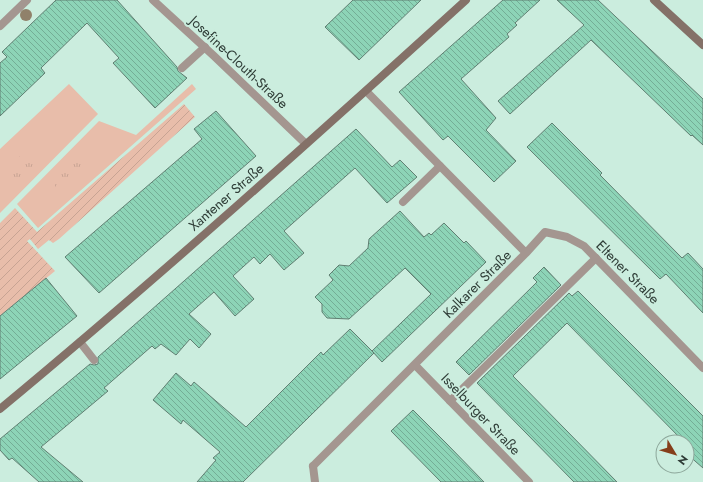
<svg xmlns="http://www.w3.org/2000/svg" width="703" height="482" viewBox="0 0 703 482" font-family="Jost,sans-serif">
  <defs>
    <pattern id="park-tufts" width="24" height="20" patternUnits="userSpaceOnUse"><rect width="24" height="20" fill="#e8bdaa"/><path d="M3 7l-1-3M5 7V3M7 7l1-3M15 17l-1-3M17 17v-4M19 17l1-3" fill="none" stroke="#c7a393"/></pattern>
    <pattern id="garden-furrows" width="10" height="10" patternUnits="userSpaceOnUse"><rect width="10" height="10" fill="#e8bdaa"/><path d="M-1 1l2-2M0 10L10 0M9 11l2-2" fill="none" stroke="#c7a393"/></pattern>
    <pattern id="building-back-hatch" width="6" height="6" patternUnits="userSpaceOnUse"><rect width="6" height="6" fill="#8dd4b7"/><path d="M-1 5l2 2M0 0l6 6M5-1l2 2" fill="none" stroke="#74ad96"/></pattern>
  </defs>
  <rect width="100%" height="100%" fill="#cbedde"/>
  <path fill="#e8bdaa" d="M 69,84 L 98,114 L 0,213 L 0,149 Z
    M 192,84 L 196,89 L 38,228 L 17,204 L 99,121 L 136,135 Z"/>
  <path fill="url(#park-tufts)" d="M 22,154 L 40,166 L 15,191 L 3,174 Z
    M 72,154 L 91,161 L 58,193 L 51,175 Z"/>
  <path fill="url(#garden-furrows)" d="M 184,104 L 195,117 L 59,239 L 53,243 L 49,240 L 38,249 L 30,239 L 27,241 L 55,271 L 0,316 L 0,223 L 15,208 L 37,232 Z"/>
  <path fill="url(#building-back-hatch)" stroke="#607f72" d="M 56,0 L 117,0 L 177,67 L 178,71 L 187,78 L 155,108 L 113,63 L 119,58 L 87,23 L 41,68 L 45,73 L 0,116 L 0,63 L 7,57 L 2,52 Z
    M 353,0 L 421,0 L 359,60 L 325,27 Z
    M 503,0 L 540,0 L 515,23 L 517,25 L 507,34 L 509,37 L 461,79 L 496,118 L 486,130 L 516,161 L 494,182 L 448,136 L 443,140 L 399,92 Z
    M 557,0 L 598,0 L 703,99 L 703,145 L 692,135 L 691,136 L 591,40 L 510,114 L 498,101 L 584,25 Z
    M 216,111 L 256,156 L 99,293 L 65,257 L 202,139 L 194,129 Z
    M 552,123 L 602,173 L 600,175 L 682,258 L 688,253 L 703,269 L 703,313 L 666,274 L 660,279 L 527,147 Z
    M 356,129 L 392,167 L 400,160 L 417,177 L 387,203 L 355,168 L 284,231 L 304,253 L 284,270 L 270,254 L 260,264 L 254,257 L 233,276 L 254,299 L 235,316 L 214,292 L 189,314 L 211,334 L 199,348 L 190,339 L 176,355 L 161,344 L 155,349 L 152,346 L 104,388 L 108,391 L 41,447 L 83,482 L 39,482 L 12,458 L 9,460 L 0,450 L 0,439 L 90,364 L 94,365 L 98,364 L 98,357 Z
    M 400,211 L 424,237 L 429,233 L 431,235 L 444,223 L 464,243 L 466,241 L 486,262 L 382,362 L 372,351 L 431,294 L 405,268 L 349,319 L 327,318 L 322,312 L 322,304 L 315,297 L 333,280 L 329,275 L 339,265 L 349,266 L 368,248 L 369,239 Z
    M 544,267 L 561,285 L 469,375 L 456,362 L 537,282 L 533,278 Z
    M 46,278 L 77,316 L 0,379 L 0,316 Z
    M 578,291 L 703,416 L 703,468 L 687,454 L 687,442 L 684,442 L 567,323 L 513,376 L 617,482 L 574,482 L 477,383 L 569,293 L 572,296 Z
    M 350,329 L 374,353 L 243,482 L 197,482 L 216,460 L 213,458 L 220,452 L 183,420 L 181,424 L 153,400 L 176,373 L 191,386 L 194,382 L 246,427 L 321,352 L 323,355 Z
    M 413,410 L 447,444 L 484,482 L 441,482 L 391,431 Z"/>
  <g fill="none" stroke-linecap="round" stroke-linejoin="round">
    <path stroke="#a49690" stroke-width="8" d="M 182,68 L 205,47
      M 403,202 L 440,166
      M 80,342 L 94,360
      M 450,401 L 596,258
      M 313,466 L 315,482"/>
    <path stroke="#a49690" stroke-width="8" d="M 153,0 L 214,56 L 306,144
      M 0,26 L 27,0
      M 526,253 L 545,232 L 567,237 L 584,246 L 703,368
      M 415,365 L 529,482
      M 313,466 L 526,253 L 366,91"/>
    <path stroke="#847168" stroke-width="8" d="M 654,0 L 703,45
      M 0,409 C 159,277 313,139 466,0"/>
  </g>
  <circle fill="#90816a" cx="26" cy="15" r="6"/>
  <g text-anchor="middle" stroke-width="4" stroke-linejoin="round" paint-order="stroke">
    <g font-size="14" fill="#2f3d37" stroke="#cbedde">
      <text transform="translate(239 62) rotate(43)" y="5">Josefine-Clouth-Straße</text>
      <text transform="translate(226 197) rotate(-41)" y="5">Xantener Straße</text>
      <text transform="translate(628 272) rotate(45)" y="5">Eltener Straße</text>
      <text transform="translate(477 284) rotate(-45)" y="5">Kalkarer Straße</text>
      <text transform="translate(481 414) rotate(46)" y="5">Isselburger Straße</text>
    </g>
  </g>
  <g transform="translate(675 454) rotate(128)"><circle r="19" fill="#cbedde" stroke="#8da79b"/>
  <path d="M0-3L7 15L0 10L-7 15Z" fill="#853e1a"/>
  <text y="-6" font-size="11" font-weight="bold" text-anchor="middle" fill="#2f3d37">N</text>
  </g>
</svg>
